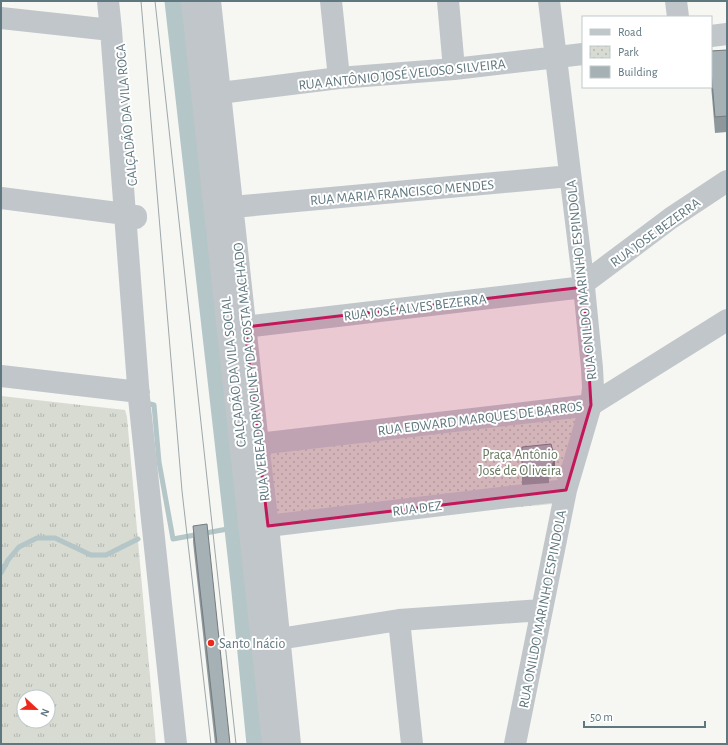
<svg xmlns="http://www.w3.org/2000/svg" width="728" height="745" viewBox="0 0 728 745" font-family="'Alegreya Sans',sans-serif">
  <defs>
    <pattern id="grass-tufts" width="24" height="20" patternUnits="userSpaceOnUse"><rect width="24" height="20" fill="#d7dbd1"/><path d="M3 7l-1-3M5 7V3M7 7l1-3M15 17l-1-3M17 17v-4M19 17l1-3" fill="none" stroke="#b2b6af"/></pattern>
    <pattern id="park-dots" width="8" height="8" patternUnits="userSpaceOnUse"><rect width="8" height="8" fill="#d7dbd1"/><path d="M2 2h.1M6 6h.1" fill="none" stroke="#b2b6af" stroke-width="1.8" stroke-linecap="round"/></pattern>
  </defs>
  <rect width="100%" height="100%" fill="#f6f6f2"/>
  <path fill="url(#grass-tufts)" fill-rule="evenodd" d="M 1,396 L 125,410 L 127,417 L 156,744 L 1,744 ZM 24,697 L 48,697 L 48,721 L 24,721 Z"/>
  <path fill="url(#park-dots)" d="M 589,409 L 563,503 L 274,529 L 260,447 Z"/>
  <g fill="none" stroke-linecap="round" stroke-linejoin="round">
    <path stroke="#b4c6c7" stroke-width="5" d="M 146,403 L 154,405 L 159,462 L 173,539 L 233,528
      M 1,573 L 8,560 L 19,547 L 37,538 L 55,538 L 91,555 L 106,555 L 138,539"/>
    <path stroke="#b4c6c7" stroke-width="17" d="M 173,1 L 239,582 L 255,744"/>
    <path stroke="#c0c6c9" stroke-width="22" d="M 108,1 L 111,30 L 139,398 L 176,744
      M 192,1 C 220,249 244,497 273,744
      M 210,1 L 258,444 L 268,526 L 290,744
      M 331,1 L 339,78
      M 448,1 L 454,69
      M 676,1 L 678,17
      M 1,18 L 111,30
      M 711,36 L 727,34
      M 220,93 L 339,78 L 454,69 L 583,54
      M 1,198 L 125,214 L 136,218 L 136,216
      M 233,207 L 570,176
      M 583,284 L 671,218 L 727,181
      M 245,327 L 584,287
      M 1,376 L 139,392
      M 258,444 L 591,405 L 727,320
      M 268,526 L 566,490
      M 399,620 L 412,744
      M 279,639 L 399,620 L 542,610
      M 515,744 L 566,490 L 591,405 L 593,388 L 592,368 L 584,287 L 549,1"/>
    <path stroke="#9da8ab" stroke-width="1" d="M 141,1 L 182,491 L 211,744
      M 155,1 L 236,744"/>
  </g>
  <path fill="#8e989c" d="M 727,50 L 727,132 L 715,133 L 711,85 L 711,51 Z
    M 522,447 L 555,467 L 551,476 L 549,475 L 549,483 L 522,485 Z
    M 193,526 L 230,744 L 215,744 L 193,542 Z"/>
  <path fill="#747c7f" d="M 555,459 L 555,467 L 551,476 L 551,467 Z"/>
  <path fill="#a5b1b5" stroke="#747c7f" d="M 727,50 L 727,116 L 715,117 L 711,69 L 711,51 Z
    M 551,444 L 555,459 L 551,467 L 547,466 L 549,475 L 522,477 L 522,447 Z
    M 207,524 L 230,744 L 217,744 L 193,526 Z"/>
  <path fill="#c2185b" fill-opacity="0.2" stroke="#c2185b" stroke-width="3" stroke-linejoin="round" d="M 584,287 L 591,405 L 566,490 L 268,526 L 245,327 Z"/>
  <circle fill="#ee281a" stroke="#fff" stroke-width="1.5" cx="211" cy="643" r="4"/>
  <g text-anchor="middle" stroke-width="4" stroke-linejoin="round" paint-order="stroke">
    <g font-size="14" fill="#5f777f" stroke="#fff">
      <text transform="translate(402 74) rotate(-6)" y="5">RUA ANTÔNIO JOSÉ VELOSO SILVEIRA</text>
      <text transform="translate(126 115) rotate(-95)" y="5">CALÇADÃO DA VILA ROCA</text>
      <text transform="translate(402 192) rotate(-5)" y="5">RUA MARIA FRANCISCO MENDES</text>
      <text transform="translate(655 232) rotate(-36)" y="5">RUA JOSE BEZERRA</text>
      <text transform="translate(581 280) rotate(-96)" y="5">RUA ONILDO MARINHO ESPINDOLA</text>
      <text transform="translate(415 307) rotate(-7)" y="5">RUA JOSÉ ALVES BEZERRA</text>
      <text transform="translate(233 372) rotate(-96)" y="5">CALÇADÃO DA VILA SOCIAL</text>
      <text transform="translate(251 372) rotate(-96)" y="5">RUA VEREADOR VOLNEY DA COSTA MACHADO</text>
      <text transform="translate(480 418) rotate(-7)" y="5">RUA EDWARD MARQUES DE BARROS</text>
      <text transform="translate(417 508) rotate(-7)" y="5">RUA DEZ</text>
      <text transform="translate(542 609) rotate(-79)" y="5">RUA ONILDO MARINHO ESPINDOLA</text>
    </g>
    <g font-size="14" fill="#67775e" stroke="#fff">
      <text x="520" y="459">Praça Antônio<tspan x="520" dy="16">José de Oliveira</tspan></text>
    </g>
    <g font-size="14" fill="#5f777f" stroke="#fff" text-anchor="start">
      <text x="219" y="648">Santo Inácio</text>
    </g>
  </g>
  <rect width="728" height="745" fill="none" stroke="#5f777f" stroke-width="4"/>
  <rect x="582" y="16" width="130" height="72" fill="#ffffff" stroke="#bfc9cc"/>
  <rect x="590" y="29" width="20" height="6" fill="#c0c6c9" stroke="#bfc9cc"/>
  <text x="618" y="36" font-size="12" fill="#5f777f">Road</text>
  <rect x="590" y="46" width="20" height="12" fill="url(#park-dots)" stroke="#bfc9cc"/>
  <text x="618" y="56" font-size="12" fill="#5f777f">Park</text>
  <rect x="590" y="66" width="20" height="12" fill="#a5b1b5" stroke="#bfc9cc"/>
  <text x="618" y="76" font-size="12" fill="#5f777f">Building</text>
  <g transform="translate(36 709) rotate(112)"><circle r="19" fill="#ffffff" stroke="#bfc9cc"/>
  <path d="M0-3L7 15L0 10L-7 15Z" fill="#ee281a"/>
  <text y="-6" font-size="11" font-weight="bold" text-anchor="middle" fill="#5f777f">N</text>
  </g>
  <path d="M584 721v6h121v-6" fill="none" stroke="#5f777f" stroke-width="2"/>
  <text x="590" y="721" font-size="12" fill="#5f777f" stroke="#ffffff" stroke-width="3" paint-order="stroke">50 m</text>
</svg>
